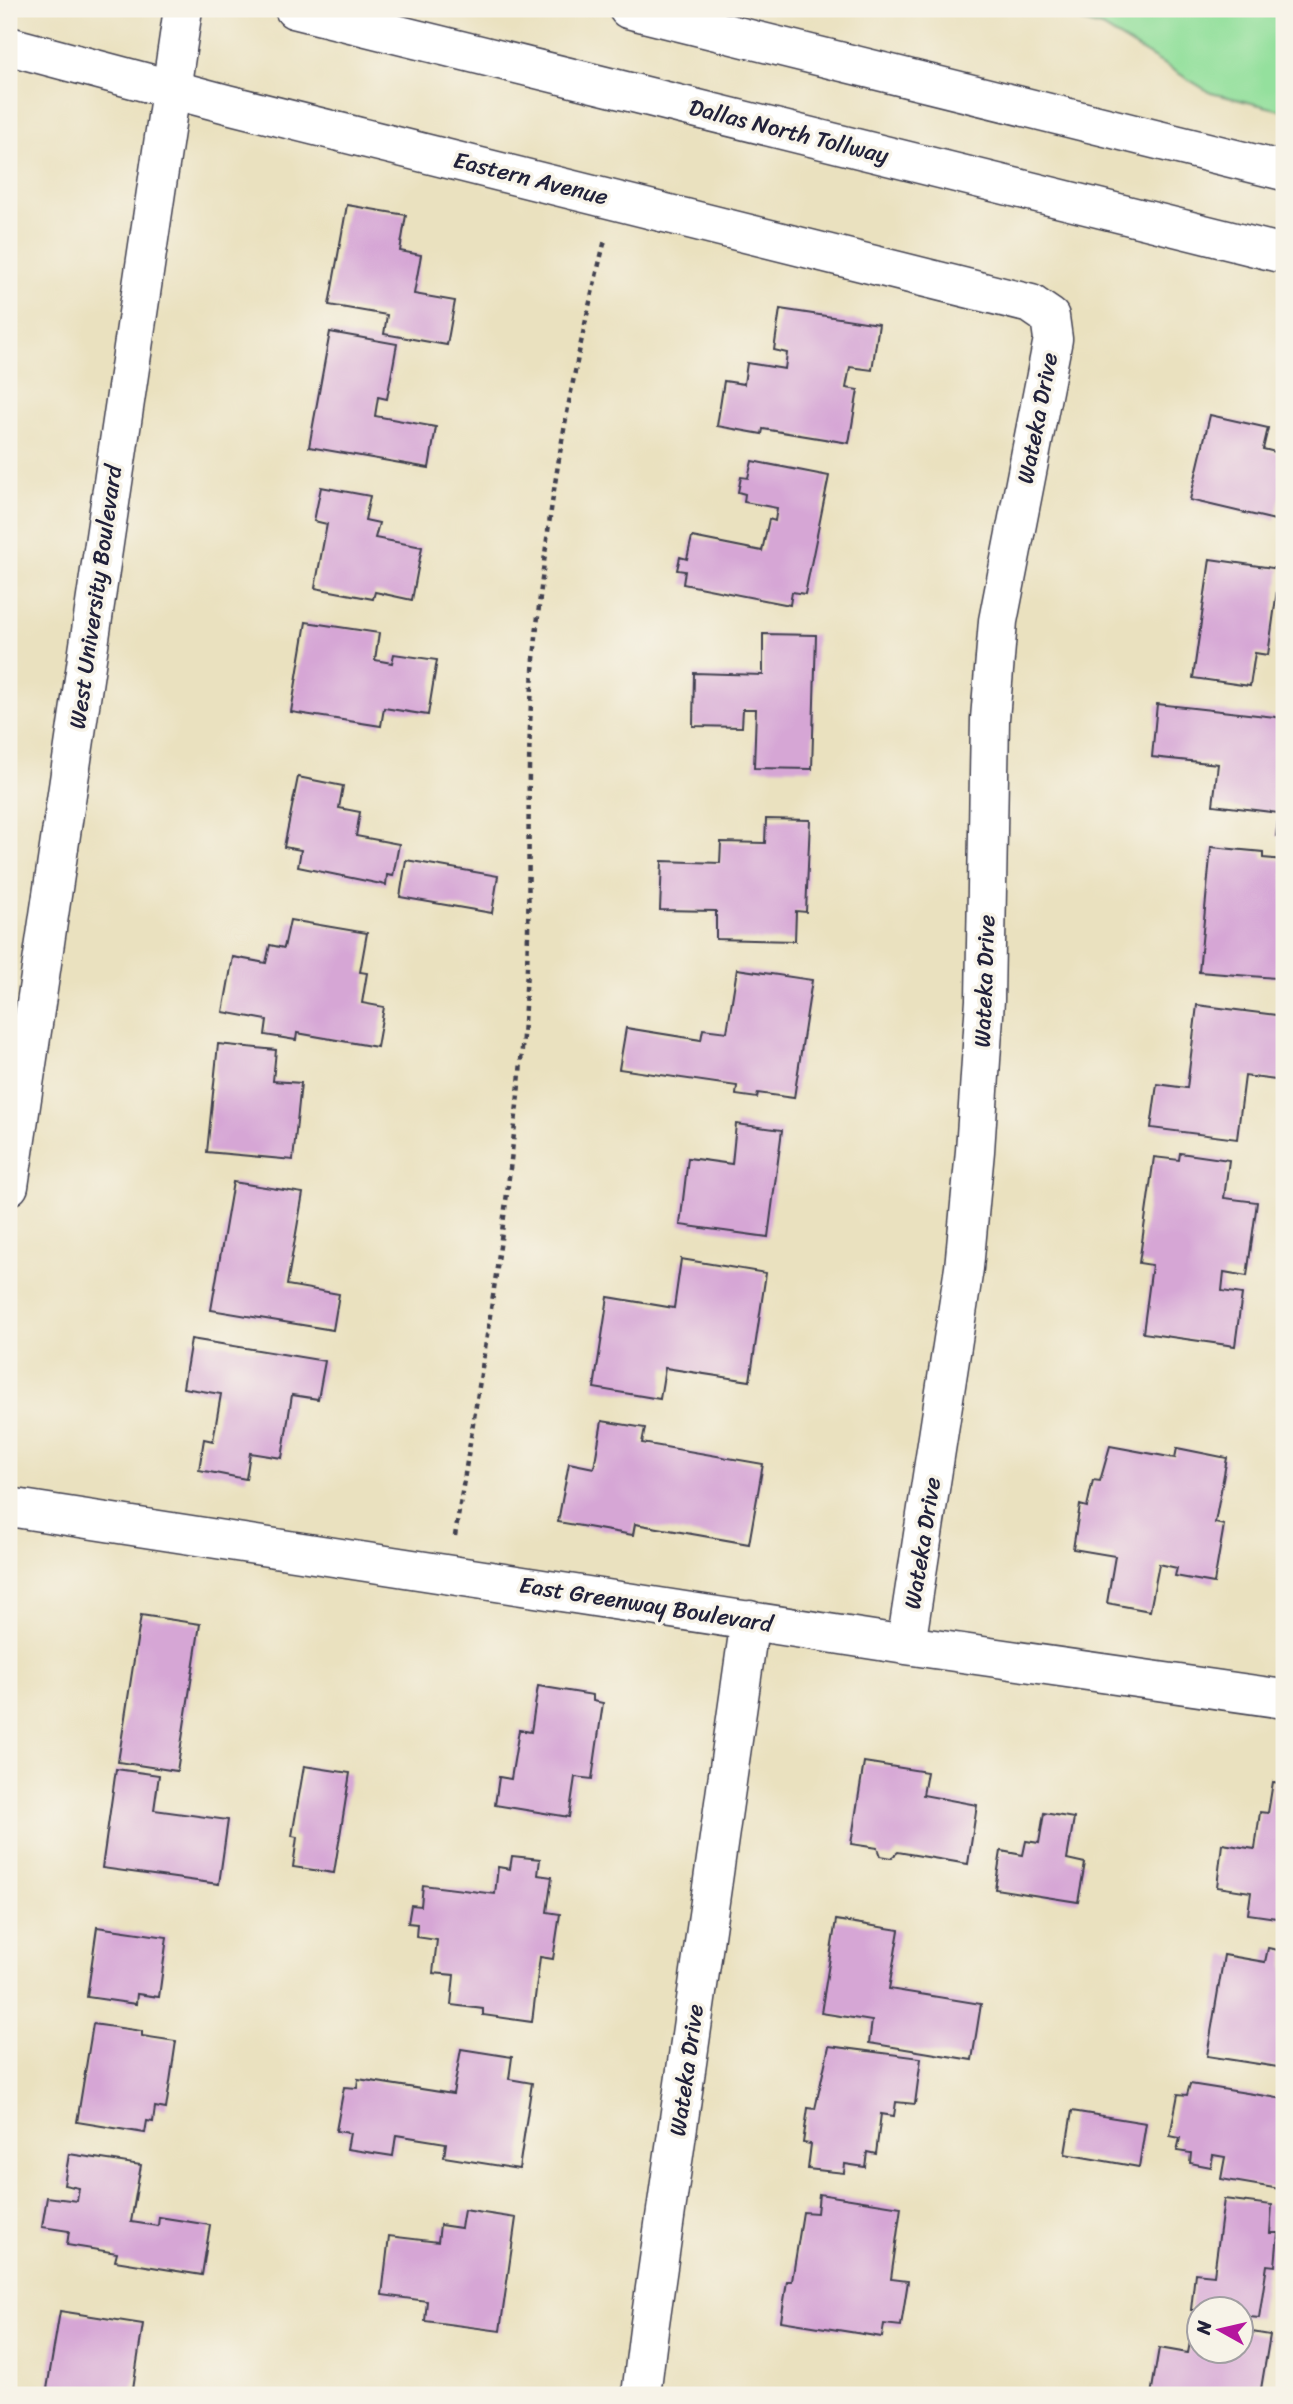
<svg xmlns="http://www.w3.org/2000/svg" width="1293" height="2404" viewBox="0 0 1293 2404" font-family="Sriracha,sans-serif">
  <rect width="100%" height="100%" fill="#f7f3e8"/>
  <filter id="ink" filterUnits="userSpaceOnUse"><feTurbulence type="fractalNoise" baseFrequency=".0143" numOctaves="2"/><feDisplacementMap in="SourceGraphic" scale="14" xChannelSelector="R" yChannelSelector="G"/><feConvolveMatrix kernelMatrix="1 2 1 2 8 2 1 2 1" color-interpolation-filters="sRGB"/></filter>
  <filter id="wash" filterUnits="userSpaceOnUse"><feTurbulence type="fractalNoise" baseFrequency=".00686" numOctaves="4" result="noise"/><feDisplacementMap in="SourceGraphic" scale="28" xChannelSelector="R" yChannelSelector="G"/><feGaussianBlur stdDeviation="1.57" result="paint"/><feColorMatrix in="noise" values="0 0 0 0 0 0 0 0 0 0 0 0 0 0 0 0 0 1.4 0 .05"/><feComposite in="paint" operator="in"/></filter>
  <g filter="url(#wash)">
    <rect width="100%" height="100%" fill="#eae1bf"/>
    <path fill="#94e09d" stroke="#5b816c" stroke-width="2" d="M 1040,9 L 1284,9 L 1284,111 L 1211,93 L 1104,28 Z"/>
    <g id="blocks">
      <path fill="#d6a6d5" d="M 347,205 L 406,215 L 400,251 L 421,255 L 414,294 L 455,301 L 447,345 L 384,334 L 387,315 L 329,305 Z
        M 780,309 L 879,324 L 872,370 L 850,367 L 846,388 L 858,390 L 849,443 L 763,429 L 762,434 L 717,426 L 724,381 L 744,384 L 747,363 L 785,369 L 787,353 L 774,350 Z
        M 330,332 L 397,344 L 387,399 L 378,397 L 375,416 L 436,427 L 429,468 L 309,447 Z
        M 1210,415 L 1268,428 L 1263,449 L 1284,454 L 1284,480 L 1275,520 L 1190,500 Z
        M 752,461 L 829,476 L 805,594 L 792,592 L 790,605 L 683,584 L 685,571 L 677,570 L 680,557 L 687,559 L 692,537 L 762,551 L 769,519 L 775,521 L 777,508 L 744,502 L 745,494 L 738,492 L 741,477 L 748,478 Z
        M 321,487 L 370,496 L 365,520 L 379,523 L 375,538 L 422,547 L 412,600 L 375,592 L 373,599 L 315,588 L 327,524 L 314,521 Z
        M 1210,559 L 1280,569 L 1268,655 L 1255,653 L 1250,686 L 1193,678 Z
        M 306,622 L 379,633 L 375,660 L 392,663 L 394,654 L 437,660 L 428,715 L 384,708 L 381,726 L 291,712 Z
        M 763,634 L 816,635 L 812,769 L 754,768 L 756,709 L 743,709 L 742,727 L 693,726 L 694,673 L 763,675 Z
        M 1157,704 L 1284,718 L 1284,837 L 1276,836 L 1279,813 L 1213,805 L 1218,764 L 1152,757 Z
        M 298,777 L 343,786 L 339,808 L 360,812 L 356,836 L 399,844 L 393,876 L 387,875 L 386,885 L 298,867 L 301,850 L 284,847 Z
        M 766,819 L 810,820 L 806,912 L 796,911 L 795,941 L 716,939 L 716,911 L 660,910 L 662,861 L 720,863 L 721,842 L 765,843 Z
        M 1211,847 L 1263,852 L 1263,858 L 1284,860 L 1284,955 L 1279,955 L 1276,978 L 1199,972 Z
        M 406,860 L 498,876 L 492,913 L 400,897 Z
        M 290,920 L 367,933 L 360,972 L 367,973 L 362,1003 L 384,1007 L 377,1047 L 297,1033 L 296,1040 L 265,1035 L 267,1020 L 223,1012 L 233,957 L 266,963 L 270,945 L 284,948 Z
        M 737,969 L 812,980 L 794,1098 L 758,1093 L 757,1098 L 736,1095 L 737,1086 L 619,1069 L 626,1028 L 701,1040 L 703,1029 L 727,1032 Z
        M 1197,1005 L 1284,1016 L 1284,1081 L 1245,1076 L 1237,1139 L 1151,1128 L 1157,1084 L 1187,1088 Z
        M 218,1044 L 276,1050 L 273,1081 L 301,1083 L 293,1160 L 207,1152 Z
        M 736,1124 L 782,1130 L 768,1237 L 680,1225 L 688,1158 L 732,1164 Z
        M 1180,1153 L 1229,1160 L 1224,1198 L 1257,1202 L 1247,1276 L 1224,1272 L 1222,1291 L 1242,1294 L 1235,1346 L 1143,1333 L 1152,1265 L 1139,1263 L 1154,1157 L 1179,1160 Z
        M 233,1182 L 303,1193 L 287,1285 L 339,1294 L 333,1330 L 211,1310 Z
        M 681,1259 L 766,1273 L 750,1381 L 665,1368 L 660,1399 L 594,1388 L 608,1297 L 674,1308 Z
        M 191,1339 L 325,1361 L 318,1399 L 292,1395 L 282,1458 L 250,1453 L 246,1479 L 199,1470 L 204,1439 L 213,1441 L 221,1394 L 183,1388 Z
        M 602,1421 L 645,1428 L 642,1443 L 763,1464 L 749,1544 L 635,1524 L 633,1535 L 558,1522 L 569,1463 L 594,1468 Z
        M 1110,1446 L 1175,1458 L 1177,1448 L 1227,1458 L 1215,1523 L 1224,1525 L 1214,1583 L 1175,1576 L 1177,1568 L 1159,1564 L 1150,1611 L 1107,1603 L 1115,1556 L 1073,1549 L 1080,1505 L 1087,1507 L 1093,1480 L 1100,1481 Z
        M 141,1615 L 200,1624 L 177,1771 L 118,1762 Z
        M 538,1686 L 593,1695 L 593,1701 L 603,1703 L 592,1779 L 575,1777 L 569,1817 L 495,1805 L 499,1777 L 511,1779 L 519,1730 L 531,1732 Z
        M 864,1762 L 927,1772 L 923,1795 L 977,1805 L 968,1864 L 898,1852 L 891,1858 L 880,1856 L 877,1848 L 851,1844 Z
        M 304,1766 L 350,1773 L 334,1873 L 293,1867 L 297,1837 L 292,1836 Z
        M 116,1769 L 159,1775 L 154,1810 L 228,1820 L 219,1884 L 102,1868 Z
        M 1273,1782 L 1284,1784 L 1284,1919 L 1248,1914 L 1251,1892 L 1217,1887 L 1222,1844 L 1255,1849 L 1260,1812 L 1268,1813 Z
        M 1044,1813 L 1074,1818 L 1067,1859 L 1085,1863 L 1078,1902 L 995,1889 L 1001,1851 L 1023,1855 L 1026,1841 L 1039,1843 Z
        M 512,1856 L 540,1859 L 538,1875 L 552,1877 L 547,1912 L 560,1914 L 553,1959 L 540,1957 L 532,2022 L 483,2015 L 483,2009 L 451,2005 L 454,1975 L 433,1973 L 437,1940 L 416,1937 L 417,1924 L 408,1923 L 411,1905 L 421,1906 L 423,1885 L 495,1894 L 498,1867 L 510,1869 Z
        M 836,1920 L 899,1930 L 889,1989 L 981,2004 L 972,2060 L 869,2043 L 872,2021 L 821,2013 Z
        M 97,1927 L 167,1937 L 159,1997 L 137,1994 L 136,2004 L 87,1997 Z
        M 1268,1948 L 1284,1951 L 1284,2068 L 1207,2056 L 1224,1955 L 1265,1962 Z
        M 93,2024 L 142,2031 L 142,2036 L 176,2041 L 166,2109 L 155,2107 L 153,2122 L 147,2121 L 145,2133 L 77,2122 Z
        M 829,2046 L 921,2058 L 915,2104 L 896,2102 L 894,2116 L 881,2114 L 876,2154 L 867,2152 L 865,2167 L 845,2164 L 844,2173 L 808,2169 L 811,2144 L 803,2143 L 808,2108 L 815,2109 Z
        M 461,2049 L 512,2057 L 509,2079 L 532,2083 L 519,2169 L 444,2157 L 446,2143 L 396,2135 L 393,2156 L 347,2149 L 350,2133 L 336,2131 L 344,2087 L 357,2088 L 358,2079 L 453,2094 Z
        M 1190,2084 L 1284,2099 L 1284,2165 L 1280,2189 L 1221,2179 L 1225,2157 L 1213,2155 L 1211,2167 L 1190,2163 L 1191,2153 L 1177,2151 L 1180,2138 L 1170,2136 L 1178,2094 L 1187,2095 Z
        M 1072,2111 L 1146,2123 L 1139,2167 L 1065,2154 Z
        M 69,2154 L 141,2165 L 131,2222 L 158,2226 L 159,2217 L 210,2225 L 202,2275 L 115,2261 L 117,2253 L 67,2245 L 69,2231 L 42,2227 L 47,2197 L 77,2201 L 79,2188 L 64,2185 Z
        M 819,2194 L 901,2207 L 891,2279 L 908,2281 L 901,2326 L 884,2324 L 882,2337 L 781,2321 L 787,2281 L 792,2281 L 803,2212 L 817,2213 Z
        M 1224,2199 L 1272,2205 L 1270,2233 L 1278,2233 L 1275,2266 L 1267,2265 L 1259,2318 L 1240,2316 L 1240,2310 L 1191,2310 L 1195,2273 L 1214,2275 Z
        M 464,2210 L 516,2218 L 500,2331 L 425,2321 L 427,2301 L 382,2295 L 389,2236 L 438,2242 L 440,2225 L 461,2228 Z
        M 60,2311 L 143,2324 L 132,2395 L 46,2395 Z
        M 1194,2321 L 1198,2322 L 1198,2352 L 1240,2352 L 1240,2330 L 1270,2335 L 1260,2395 L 1151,2395 L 1159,2348 L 1188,2353 Z"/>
    </g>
  </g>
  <g filter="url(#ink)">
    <use href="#blocks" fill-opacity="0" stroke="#403f4f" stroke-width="2"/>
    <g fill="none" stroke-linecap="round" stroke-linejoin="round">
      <g stroke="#403f4f" stroke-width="41">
        <path id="minor" d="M 9,46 L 227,104 L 1031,304 L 1050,317 L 1053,339 L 998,621 L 990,719 L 985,1000 L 975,1151 L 964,1268 L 906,1645
          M 9,1507 L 906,1645 L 1284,1699
          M 641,2395 L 649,2330 L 750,1620"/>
      </g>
      <g stroke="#403f4f" stroke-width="41">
        <path id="tertiary" d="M 9,1186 L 183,9"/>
      </g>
      <g stroke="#403f4f" stroke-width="41">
        <path id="motorway" d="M 294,9 L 1284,254
          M 628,9 L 1284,171"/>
      </g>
      <path stroke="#403f4f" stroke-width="4.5" stroke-dasharray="5 5" stroke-linecap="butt" d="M 455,1536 C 484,1354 516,1173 526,989 C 532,875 524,761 535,648 C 547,510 571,374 605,240"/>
      <use href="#minor" stroke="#fff" stroke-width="38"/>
      <use href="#tertiary" stroke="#fff" stroke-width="38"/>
      <use href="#motorway" stroke="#fff" stroke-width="38"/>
    </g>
  </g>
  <g text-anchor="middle" stroke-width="7" stroke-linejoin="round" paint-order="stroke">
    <g font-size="23" fill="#22223b" stroke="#f7f3e8">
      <text transform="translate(789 131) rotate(14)" y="8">Dallas North Tollway</text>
      <text transform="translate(531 178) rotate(14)" y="8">Eastern Avenue</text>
      <text transform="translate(1037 418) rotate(-79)" y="8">Wateka Drive</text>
      <text transform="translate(95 597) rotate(-82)" y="8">West University Boulevard</text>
      <text transform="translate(984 981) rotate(-88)" y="8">Wateka Drive</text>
      <text transform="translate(922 1543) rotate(-81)" y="8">Wateka Drive</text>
      <text transform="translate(646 1604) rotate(9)" y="8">East Greenway Boulevard</text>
      <text transform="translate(686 2070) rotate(-82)" y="8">Wateka Drive</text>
    </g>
  </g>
  <rect width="1293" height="2404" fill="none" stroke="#f7f3e8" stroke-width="35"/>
  <g transform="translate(1220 2330) rotate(278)"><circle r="33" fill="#f7f3e8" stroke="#a29fa3" stroke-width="2"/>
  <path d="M0-5L12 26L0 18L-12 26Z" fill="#b5179e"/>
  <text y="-10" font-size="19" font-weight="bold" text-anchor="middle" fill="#22223b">N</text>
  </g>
</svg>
